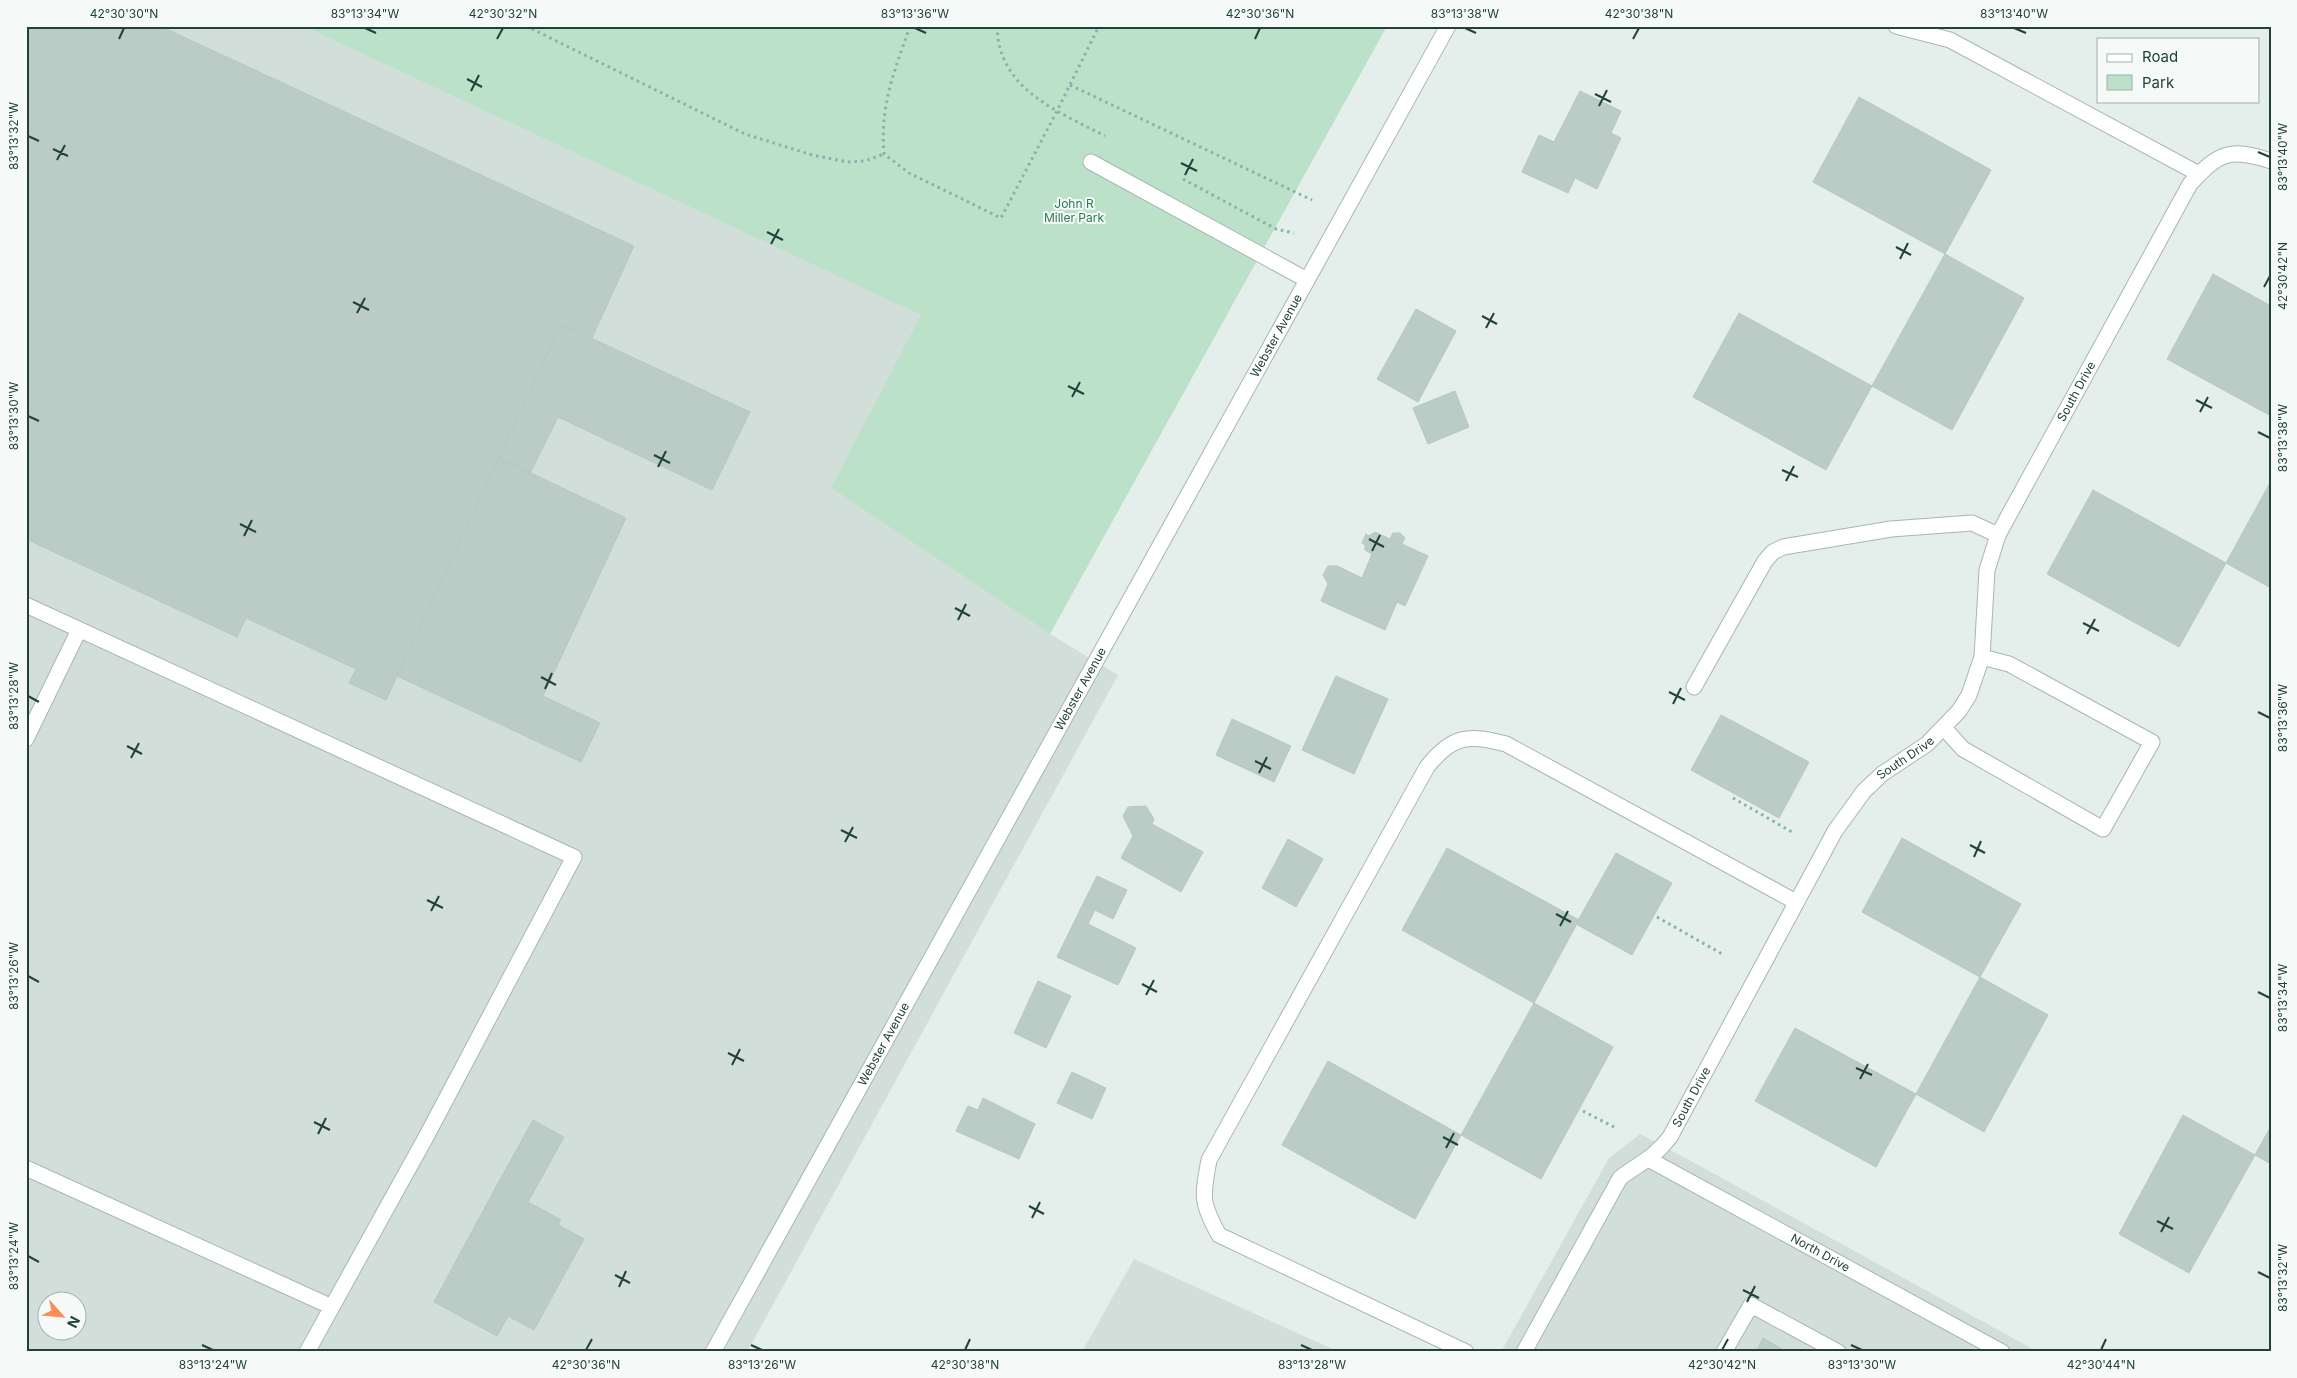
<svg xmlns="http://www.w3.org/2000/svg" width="2297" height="1378" viewBox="0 0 2297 1378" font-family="Inter,sans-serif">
  <rect width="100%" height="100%" fill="#e4eeea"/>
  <path fill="#d2deda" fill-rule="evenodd" d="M 26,26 L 303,26 L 922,315 L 831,488 L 1050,634 L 1118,675 L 747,1352 L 26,1352 ZM 48,1300 L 78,1300 L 78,1330 L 48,1330 Z
    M 1640,1134 L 1700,1166 L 2038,1352 L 1501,1352 L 1609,1158 Z
    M 1134,1259 L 1339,1352 L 1082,1352 Z"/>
  <path fill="#bbe1c9" d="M 303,26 L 1387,26 L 1050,634 L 831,488 L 921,315 Z"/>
  <path fill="#bbccc7" stroke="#b5c8c2" d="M 26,26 L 160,26 L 634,246 L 592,338 L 561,324 L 386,700 L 349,683 L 356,669 L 246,618 L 237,637 L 26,539 Z
    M 1580,91 L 1621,111 L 1611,133 L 1621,138 L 1597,189 L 1575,178 L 1568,193 L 1522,172 L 1539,135 L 1554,142 Z
    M 1859,97 L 1991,170 L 1945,254 L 1813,182 Z
    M 1945,254 L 2024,298 L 1952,430 L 1872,386 Z
    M 2213,274 L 2271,306 L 2271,416 L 2167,359 Z
    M 1416,309 L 1456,331 L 1418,402 L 1377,379 Z
    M 1739,313 L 1872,386 L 1826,470 L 1693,397 Z
    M 561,324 L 750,412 L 712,490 L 558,417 L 530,473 L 499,458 Z
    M 1455,391 L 1469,427 L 1428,444 L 1413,408 Z
    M 499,458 L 626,518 L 543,696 L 600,723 L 581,762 L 397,676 Z
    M 2271,481 L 2271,588 L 2226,563 Z
    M 2093,490 L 2226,563 L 2179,647 L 2047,574 Z
    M 1375,532 L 1390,539 L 1393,533 L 1400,533 L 1405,538 L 1402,544 L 1428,556 L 1405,606 L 1397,602 L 1385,630 L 1321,601 L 1328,584 L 1323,575 L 1328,566 L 1337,566 L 1362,578 L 1372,554 L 1365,550 L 1365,545 L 1362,543 L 1366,534 L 1369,536 Z
    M 1336,676 L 1388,699 L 1354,774 L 1302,750 Z
    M 1721,715 L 1809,762 L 1779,818 L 1691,770 Z
    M 1232,719 L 1291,746 L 1274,782 L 1216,755 Z
    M 1146,806 L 1154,819 L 1152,824 L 1203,852 L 1181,892 L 1121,858 L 1133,836 L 1123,816 L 1128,807 Z
    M 1902,838 L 2021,904 L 1980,977 L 1862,912 Z
    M 1288,839 L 1323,859 L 1296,907 L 1262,888 Z
    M 1447,848 L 1579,920 L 1534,1003 L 1402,930 Z
    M 1616,853 L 1672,883 L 1632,955 L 1576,924 Z
    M 1097,876 L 1127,890 L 1113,919 L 1083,904 Z
    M 1083,904 L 1095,910 L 1088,924 L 1136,948 L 1118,985 L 1057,957 Z
    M 1980,977 L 2048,1015 L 1984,1132 L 1916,1094 Z
    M 1038,981 L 1071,996 L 1046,1048 L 1014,1033 Z
    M 1534,1003 L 1613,1047 L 1541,1179 L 1461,1135 Z
    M 1795,1028 L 1916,1094 L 1876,1167 L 1755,1101 Z
    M 1328,1061 L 1461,1135 L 1415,1219 L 1282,1145 Z
    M 1072,1072 L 1106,1088 L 1092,1119 L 1057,1103 Z
    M 983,1098 L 1035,1124 L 1019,1159 L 956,1131 L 968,1106 L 978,1110 Z
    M 2183,1115 L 2255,1155 L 2189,1273 L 2119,1234 Z
    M 533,1120 L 564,1137 L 528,1202 L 497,1185 Z
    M 2271,1126 L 2271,1164 L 2255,1155 Z
    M 497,1185 L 561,1220 L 558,1225 L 584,1239 L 534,1330 L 508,1316 L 497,1336 L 434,1302 Z
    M 1763,1338 L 1787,1352 L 1756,1352 Z"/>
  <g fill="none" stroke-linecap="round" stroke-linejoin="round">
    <g stroke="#a6b7b2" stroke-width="17">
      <path id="service" d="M 1896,26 L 1950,40 L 2199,174
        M 1091,162 L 1307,280
        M 26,605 L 574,857 L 426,1137 L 307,1352
        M 1694,687 L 1765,561 L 1773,552 L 1783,547 L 1891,529 L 1972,523 L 1998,535
        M 1944,728 L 1963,749 L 2103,829 L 2152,742 L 2009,664 L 1982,657
        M 26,739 L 79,630
        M 26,1168 L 332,1307
        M 1466,1352 L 1219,1235 C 1201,1203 1202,1197 1209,1160 L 1427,767 C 1452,735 1469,734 1506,744 L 1796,902
        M 1724,1352 L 1751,1305 L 1838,1352"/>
    </g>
    <g stroke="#a6b7b2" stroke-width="17">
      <g id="minor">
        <path id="s1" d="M 1650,1160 L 2002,1352"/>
        <path id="s2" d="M 713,1352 L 1448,26"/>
        <path id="s3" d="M 1524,1352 L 1620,1178 C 1641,1162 1653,1159 1670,1137 L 1835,831 L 1864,791 L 1882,774 L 1927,744 L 1959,711 L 1969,695 L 1982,657 L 1987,570 L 1998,535 L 2190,184 C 2218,153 2230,147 2271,161"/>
      </g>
    </g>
    <path stroke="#82b4a9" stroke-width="3" stroke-dasharray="2.5 4" stroke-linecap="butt" d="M 526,26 L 745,134 L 812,155 L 848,162 L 865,161 L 884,154
      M 910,26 C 894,73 880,104 884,154 L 909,173 L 1001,218 L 1057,111 L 1099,26
      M 997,26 C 998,89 1057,111 1105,136
      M 1070,85 L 1312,200
      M 1183,179 L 1276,229 L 1294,233
      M 1733,798 L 1792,832
      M 1657,917 L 1724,955
      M 1583,1111 L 1614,1127"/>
    <use href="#service" stroke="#fff" stroke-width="15"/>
    <use href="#minor" stroke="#fff" stroke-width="15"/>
  </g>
  <path fill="none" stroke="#21413b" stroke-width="2" d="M 365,28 L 376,33M 915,28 L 926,33M 1465,28 L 1476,33M 2014,28 L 2026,33M 119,39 L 124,28M 497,39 L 503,28M 1255,39 L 1260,28M 1633,39 L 1639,28M 467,79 L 482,87M 471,91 L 479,75M 1595,94 L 1611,102M 1599,106 L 1607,90M 28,136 L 39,141M 53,149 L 68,156M 2258,152 L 2270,157M 57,160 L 65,145M 1181,163 L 1197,171M 1185,175 L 1193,159M 767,232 L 783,240M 771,244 L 779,229M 1896,247 L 1911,255M 1900,259 L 1908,243M 2264,287 L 2270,276M 353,302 L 369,310M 357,313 L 365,298M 1482,316 L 1497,324M 1486,328 L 1494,313M 1068,386 L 1084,394M 1072,397 L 1080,382M 2196,400 L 2212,408M 2200,412 L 2208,397M 28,416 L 39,421M 2258,432 L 2270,438M 654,455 L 670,463M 658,467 L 666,451M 1782,470 L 1798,477M 1786,481 L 1794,466M 240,524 L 256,532M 244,536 L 252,520M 1369,539 L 1384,547M 1372,551 L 1380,535M 955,608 L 970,616M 958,620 L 966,604M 2083,623 L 2099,631M 2087,634 L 2095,619M 541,677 L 556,685M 545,689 L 552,673M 1669,692 L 1685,700M 28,696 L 39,702M 1673,704 L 1681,688M 2258,712 L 2270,718M 127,746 L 142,754M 131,758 L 139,743M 1255,761 L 1271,769M 1259,773 L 1267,757M 841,830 L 857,838M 845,842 L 853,827M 1970,845 L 1985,853M 1974,857 L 1981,841M 427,900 L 443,908M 431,911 L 439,896M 1556,914 L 1571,922M 1560,926 L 1568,911M 28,976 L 39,982M 1142,984 L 1157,992M 2258,992 L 2270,998M 1146,995 L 1154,980M 728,1053 L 744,1061M 732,1065 L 740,1049M 1856,1068 L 1872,1075M 1860,1079 L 1868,1064M 314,1122 L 330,1130M 318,1134 L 326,1118M 1443,1137 L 1458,1145M 1446,1148 L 1454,1133M 1029,1206 L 1044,1214M 1032,1218 L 1040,1202M 2157,1221 L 2173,1229M 2161,1232 L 2169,1217M 28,1256 L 39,1262M 2258,1272 L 2270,1278M 615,1275 L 630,1283M 619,1287 L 626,1271M 1743,1290 L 1759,1298M 1747,1302 L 1755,1286M 202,1345 L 213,1350M 751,1345 L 762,1350M 1301,1345 L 1312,1350M 1851,1345 L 1862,1350M 586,1350 L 592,1339M 965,1350 L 970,1339M 1722,1350 L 1728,1339M 2101,1350 L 2106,1339"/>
  <g text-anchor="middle" stroke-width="4" stroke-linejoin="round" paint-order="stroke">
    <g font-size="12" fill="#297b50" stroke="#f5faf8">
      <text x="1074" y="208">John R<tspan x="1074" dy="14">Miller Park</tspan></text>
    </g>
    <g font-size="12" fill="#21413b" stroke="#f5faf8">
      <text dy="4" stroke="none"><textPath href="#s2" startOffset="1162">Webster Avenue</textPath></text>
      <text dy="4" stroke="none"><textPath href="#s3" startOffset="1132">South Drive</textPath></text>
      <text dy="4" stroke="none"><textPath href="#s2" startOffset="758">Webster Avenue</textPath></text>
      <text dy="4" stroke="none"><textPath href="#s3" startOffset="714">South Drive</textPath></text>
      <text dy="4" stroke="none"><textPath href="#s2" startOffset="352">Webster Avenue</textPath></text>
      <text dy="4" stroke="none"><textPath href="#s3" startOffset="309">South Drive</textPath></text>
      <text dy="4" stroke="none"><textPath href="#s1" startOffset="194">North Drive</textPath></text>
    </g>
  </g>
  <rect width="2297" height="1378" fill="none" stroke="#f5faf8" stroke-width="55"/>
  <rect x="2097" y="38" width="162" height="65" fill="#f5faf8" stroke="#a0b0ac"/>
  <rect x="2107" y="54" width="25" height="8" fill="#ffffff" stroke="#a0b0ac"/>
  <text x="2142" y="62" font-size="15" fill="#21413b">Road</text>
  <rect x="2107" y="75" width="25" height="15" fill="#bbe1c9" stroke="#a0b0ac"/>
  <text x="2142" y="88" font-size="15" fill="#21413b">Park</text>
  <g transform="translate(62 1316) rotate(117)"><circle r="24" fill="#f5faf8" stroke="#a0b0ac"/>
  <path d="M0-4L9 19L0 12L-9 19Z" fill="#fb8c55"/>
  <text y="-8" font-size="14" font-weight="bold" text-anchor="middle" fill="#21413b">N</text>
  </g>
  <rect x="28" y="28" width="2242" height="1322" fill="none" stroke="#21413b" stroke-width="2"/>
  <g font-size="12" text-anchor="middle" fill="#21413b">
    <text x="124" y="18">42°30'30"N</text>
    <text x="365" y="18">83°13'34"W</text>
    <text x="503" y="18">42°30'32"N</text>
    <text x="915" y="18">83°13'36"W</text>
    <text x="1260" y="18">42°30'36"N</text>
    <text x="1465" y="18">83°13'38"W</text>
    <text x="1639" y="18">42°30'38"N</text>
    <text x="2014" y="18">83°13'40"W</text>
    <text transform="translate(14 136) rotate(-90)" y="4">83°13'32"W</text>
    <text transform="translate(2283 157) rotate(-90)" y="4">83°13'40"W</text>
    <text transform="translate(2283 276) rotate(-90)" y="4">42°30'42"N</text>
    <text transform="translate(14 416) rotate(-90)" y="4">83°13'30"W</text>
    <text transform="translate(2283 438) rotate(-90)" y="4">83°13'38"W</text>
    <text transform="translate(14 696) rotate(-90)" y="4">83°13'28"W</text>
    <text transform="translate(2283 718) rotate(-90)" y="4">83°13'36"W</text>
    <text transform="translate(14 976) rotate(-90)" y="4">83°13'26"W</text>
    <text transform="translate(2283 998) rotate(-90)" y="4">83°13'34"W</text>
    <text transform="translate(14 1256) rotate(-90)" y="4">83°13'24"W</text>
    <text transform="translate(2283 1278) rotate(-90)" y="4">83°13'32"W</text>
    <text x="213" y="1369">83°13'24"W</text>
    <text x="586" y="1369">42°30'36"N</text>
    <text x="762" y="1369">83°13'26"W</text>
    <text x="965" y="1369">42°30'38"N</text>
    <text x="1312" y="1369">83°13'28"W</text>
    <text x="1722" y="1369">42°30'42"N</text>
    <text x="1862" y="1369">83°13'30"W</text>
    <text x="2101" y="1369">42°30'44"N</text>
  </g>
</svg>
